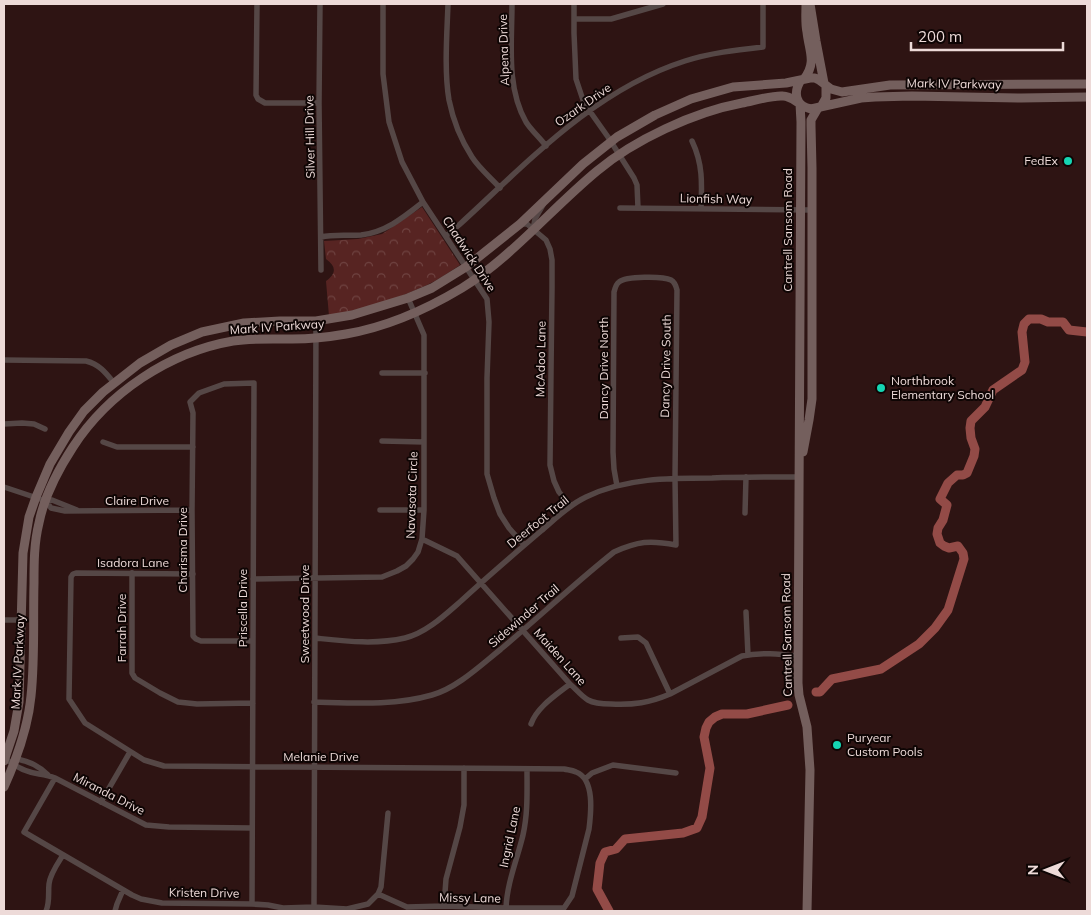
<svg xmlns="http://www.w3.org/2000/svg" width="1091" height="915" viewBox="0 0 1091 915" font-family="Mulish,sans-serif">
  <defs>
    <pattern id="park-crowns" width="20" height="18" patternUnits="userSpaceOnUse" patternTransform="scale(1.25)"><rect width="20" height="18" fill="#572422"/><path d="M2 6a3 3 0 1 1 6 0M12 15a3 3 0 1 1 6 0" fill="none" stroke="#6f4341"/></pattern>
  </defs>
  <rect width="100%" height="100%" fill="#2e1413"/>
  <path fill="url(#park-crowns)" d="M 422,207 L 460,265 C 449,272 438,280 427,285 C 395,300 363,309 329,316 L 326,281 C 337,273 336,266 326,259 L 324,241 L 358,239 L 382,234 Z"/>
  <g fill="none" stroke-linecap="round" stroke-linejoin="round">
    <path stroke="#934b47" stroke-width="9" d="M 816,692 L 820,692 L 832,679 L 881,669 L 919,644 L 935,628 L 948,610 L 964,559 L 963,553 L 958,546 L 949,548 L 944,546 L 940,543 L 937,534 L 938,528 L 943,520 L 947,505 L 940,499 L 948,483 L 957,475 L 963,475 L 967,473 L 974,456 L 975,449 L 971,438 L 970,428 L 971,421 L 985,407 L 993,390 L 1022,370 L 1025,362 L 1022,332 L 1024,324 L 1029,319 L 1041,319 L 1048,322 L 1063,322 L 1069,330 L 1087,332
      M 609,911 L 597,889 L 600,863 L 605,852 L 616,849 L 625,839 L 683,833 L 697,828 L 702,817 L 710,768 L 704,737 L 706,728 L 709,722 L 715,717 L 722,714 L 747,714 L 788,705"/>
    <path stroke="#554746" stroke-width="5.5" d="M 257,4 L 256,95 L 258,99 L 265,103 L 319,103
      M 320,4 L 319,103 L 321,270
      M 383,4 L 383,74 L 389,122 L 402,162 L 423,202 L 487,299 L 489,322 L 487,378 L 487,474 L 494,498 L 500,514 L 509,528 L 524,545
      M 448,4 C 447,33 444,71 449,100 C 453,120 461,140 472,157 C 479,168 491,178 500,188
      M 512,4 C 512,43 506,87 526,122 C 531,130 540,138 546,146
      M 574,4 L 574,33 L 576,79 L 584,103 L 608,137 L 634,178 L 637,185 L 638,208
      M 574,19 L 611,19 L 663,4
      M 692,141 C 703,164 702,184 701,209
      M 620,208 L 812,210
      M 520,224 L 527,224 L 546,240 L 550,249 L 552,260 L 552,288 L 551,372 L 550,465 L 554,481 L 559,492 L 571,506
      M 533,229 L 535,219 L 543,205
      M 446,236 L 459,225 C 527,163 594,90 685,61 C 710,53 736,50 763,47 L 763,4
      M 321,237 C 334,234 348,236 361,235 C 386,232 404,217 423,202
      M 4,360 L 86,361 C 99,364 106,373 114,383
      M 382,373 L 425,373
      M 4,424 L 22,423 L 34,424 L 45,429
      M 382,441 L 424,442
      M 103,442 L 117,447 L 193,447
      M 4,487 L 46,501 L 52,500 L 77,510
      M 46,501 L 51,508 L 65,511 L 192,510
      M 380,510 L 424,510
      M 745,513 L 746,477
      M 422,539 L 457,556 L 570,684 C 576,689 581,696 588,700 C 595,704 604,704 611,704 C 634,705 649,703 670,694 L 742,656 C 760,652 780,654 798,656
      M 132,573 L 132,673 L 135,678 L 160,693 L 178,702 L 197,704 L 253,703
      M 193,574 L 76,573 L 73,574 L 71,577 L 69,699 L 85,723 L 144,760 L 164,766 L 564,769 C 568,770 572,770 576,772 C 595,779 591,813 589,829 L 572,896 L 564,908 L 506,908 L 444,906 L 407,907 L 378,894
      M 253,579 L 382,577 L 397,571 L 406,566 L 413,559 L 418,552 L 422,539 L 424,510 L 424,335 L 408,298
      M 746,612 L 748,655
      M 4,620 L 20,620
      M 315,638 C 344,641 375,645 405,638 C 426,633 445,615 461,601 C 487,577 514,554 541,531 C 555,519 569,505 586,497 C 625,478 669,478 712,478 C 741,477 770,477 799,477
      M 621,638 L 638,637 L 646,643 L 670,694
      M 314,702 C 353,703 394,706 432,695 C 457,688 481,665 501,649 C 539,617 575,583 614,552 C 638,541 650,540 676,545 L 675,478 L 677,290 C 676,286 675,282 671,280 C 663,276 626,276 619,282 C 616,284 615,288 614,292 L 613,452 L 614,469 L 617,486
      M 531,724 C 537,707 556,695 570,684
      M 5,758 C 15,767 26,772 39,774 C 45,775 50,776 55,778 L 146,825 L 169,827 L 252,828
      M 14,759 C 27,760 39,766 48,775
      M 55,778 L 24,832 L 132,895 L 141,899 L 162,903 L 252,904 L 268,905 L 283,908 L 314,907 L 347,909 L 368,904 L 378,894 L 381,887 L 388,813
      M 585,779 L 592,773 L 613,765 L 676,773
      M 101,802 L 130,752
      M 252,904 L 254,383 L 224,384 L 199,393 L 190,402 L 193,413 L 192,510 L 193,636 L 196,639 L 201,641 L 253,641
      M 444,906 L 446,879 L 460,827 L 464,805 L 464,768
      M 314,907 L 316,321
      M 506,908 C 507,883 517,860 523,835 C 528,813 527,791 527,769
      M 46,911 C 50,902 48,893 49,884 C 50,874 58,863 63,855
      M 115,911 L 117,904 L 123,890"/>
    <path stroke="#745f5d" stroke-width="9" d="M 810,4 L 816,41 L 824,83
      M 804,79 C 817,62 809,51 807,32 C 805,23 806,14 806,4
      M 801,80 C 793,92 795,106 811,109 L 861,98 L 875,97 L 912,96 L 1021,98 L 1087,97
      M 800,104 L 801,122 L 798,683 L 799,695 L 807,727 L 810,770 L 807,911
      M 821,107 L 826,98 L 826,86
      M 803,452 L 809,420 L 812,399 L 812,168 L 811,126 L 811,120 L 818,108
      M 4,761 L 14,731 L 19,702 L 23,553 L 29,517 L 36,497 L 50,464 L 69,432 L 84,411 L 103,392 L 140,363 L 171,345 L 202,332 L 244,323 L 280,321 L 316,321 L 352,315 L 408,298 L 432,288 L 466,267 L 520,224 L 583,164 L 617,137 L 655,115 L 691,99 L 733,87 L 786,83 L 810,78 L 815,78 L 819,80 L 831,89 L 842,92 L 890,85 L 1087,84
      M 4,787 C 17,758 28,728 31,696 C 35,659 33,620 34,583 C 34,563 34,543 39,523 C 44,497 58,470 73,447 C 108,393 169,352 233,341 C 252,338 273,339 292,339 C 310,339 329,337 346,334 C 387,327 427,309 462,288 C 513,256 551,209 597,171 C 634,140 694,112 742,103 C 753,101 772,95 783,96 C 789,96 794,100 799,103"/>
  </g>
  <g fill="#15d5b3" stroke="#0e0504" stroke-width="2">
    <circle cx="1068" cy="161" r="5"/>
    <circle cx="881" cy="388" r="5"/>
    <circle cx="837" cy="745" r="5"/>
  </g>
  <g text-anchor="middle" stroke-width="4" stroke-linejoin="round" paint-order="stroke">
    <g font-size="12" fill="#eddad8" stroke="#0e0504">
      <text transform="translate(504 50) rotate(-92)" y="4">Alpena Drive</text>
      <text transform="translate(954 84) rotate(1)" y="4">Mark IV Parkway</text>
      <text transform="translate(583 105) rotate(-35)" y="4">Ozark Drive</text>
      <text transform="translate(310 137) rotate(-91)" y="4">Silver Hill Drive</text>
      <text transform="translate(716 199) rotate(1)" y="4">Lionfish Way</text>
      <text transform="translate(788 230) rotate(-90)" y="4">Cantrell Sansom Road</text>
      <text transform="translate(469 254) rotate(57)" y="4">Chadwick Drive</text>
      <text transform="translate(277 327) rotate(-4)" y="4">Mark IV Parkway</text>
      <text transform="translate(541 359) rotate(-89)" y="4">McAdoo Lane</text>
      <text transform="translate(666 366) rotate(-89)" y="4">Dancy Drive South</text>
      <text transform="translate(604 368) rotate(-90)" y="4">Dancy Drive North</text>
      <text transform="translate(412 495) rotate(-88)" y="4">Navasota Circle</text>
      <text x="137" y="505">Claire Drive</text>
      <text transform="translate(538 522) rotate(-39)" y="4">Deerfoot Trail</text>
      <text transform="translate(183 550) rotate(-90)" y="4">Charisma Drive</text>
      <text x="133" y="567">Isadora Lane</text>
      <text transform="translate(243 608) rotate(-90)" y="4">Priscella Drive</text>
      <text transform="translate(305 614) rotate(-90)" y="4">Sweetwood Drive</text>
      <text transform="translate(524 616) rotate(-41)" y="4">Sidewinder Trail</text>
      <text transform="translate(122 628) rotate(-90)" y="4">Farrah Drive</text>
      <text transform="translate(787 635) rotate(-91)" y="4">Cantrell Sansom Road</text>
      <text transform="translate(560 657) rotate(48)" y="4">Maiden Lane</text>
      <text transform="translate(18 662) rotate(-87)" y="4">Mark IV Parkway</text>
      <text x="321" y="761">Melanie Drive</text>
      <text transform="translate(109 794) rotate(27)" y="4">Miranda Drive</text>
      <text transform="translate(510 837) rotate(-78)" y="4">Ingrid Lane</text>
      <text transform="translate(204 893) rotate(1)" y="4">Kristen Drive</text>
      <text transform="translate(470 898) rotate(1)" y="4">Missy Lane</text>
    </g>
    <g font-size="12" fill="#eddad8" stroke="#0e0504" text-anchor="start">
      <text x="1058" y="165" text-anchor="end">FedEx</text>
      <text x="891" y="385">Northbrook<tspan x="891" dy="14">Elementary School</tspan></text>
      <text x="847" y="742">Puryear<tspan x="847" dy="14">Custom Pools</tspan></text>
    </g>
  </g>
  <rect width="1091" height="915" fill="none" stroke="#eddad8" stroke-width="10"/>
  <g transform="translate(1046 870) rotate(270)" stroke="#0e0504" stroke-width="4" paint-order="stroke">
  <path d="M0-4L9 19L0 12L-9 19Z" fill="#eddad8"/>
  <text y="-8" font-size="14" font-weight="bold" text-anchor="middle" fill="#eddad8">N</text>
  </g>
  <path d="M911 42v8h152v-8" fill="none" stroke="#eddad8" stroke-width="2.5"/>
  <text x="918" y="42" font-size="15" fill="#eddad8" stroke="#0e0504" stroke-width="4" paint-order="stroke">200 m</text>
</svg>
